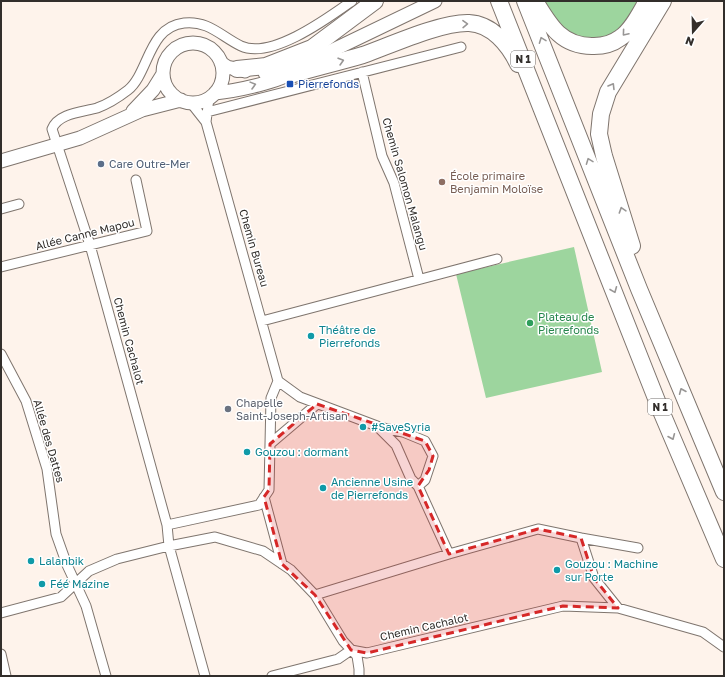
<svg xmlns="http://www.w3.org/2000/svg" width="725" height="677" viewBox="0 0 725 677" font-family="'Golos Text',sans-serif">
  <rect width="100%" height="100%" fill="#fef3eb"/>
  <path fill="#9dd59e" d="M 542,1 L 639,1 C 619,33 617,43 576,38 L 576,35 L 563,28 Z
    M 574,247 L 602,372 L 486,398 L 456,274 Z"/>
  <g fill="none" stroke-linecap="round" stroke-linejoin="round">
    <g stroke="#7f756e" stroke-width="11">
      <path id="minor" d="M 362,72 L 382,156 L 394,183 L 419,279
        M 209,98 L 206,122 L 278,381
        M 191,103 L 206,122
        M 207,112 L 461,47
        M 1,209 L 19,204
        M 1,267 L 147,231 L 136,180
        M 262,321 L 497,259
        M 1,354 L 26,401 L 47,469 L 56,534 L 67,565 L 86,606 L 106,676
        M 278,381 L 300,397 L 377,426 L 396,445 L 411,479 L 418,486 L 449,554
        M 378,427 L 403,432 L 425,441 L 433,456 L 425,480 L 418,486
        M 270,444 L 317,404
        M 264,497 L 282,564
        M 167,525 L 259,505 L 269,490 L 271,398 L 278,381
        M 581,538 L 638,548
        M 315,595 L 449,554 L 538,529 L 581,538 L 594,578 L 618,608
        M 1,613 L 61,597 L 89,571 L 117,559 L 169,546 L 215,537 L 263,551 L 291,570 L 315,595 L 343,641 L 357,656 L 359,669 L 359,676
        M 351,650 L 367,653 L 563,606 L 618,608 L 703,632 L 724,647
        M 1,654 L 6,676
        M 205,676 L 169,546 L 167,525 L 90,245 L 52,129 C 58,113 83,112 97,108 C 108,104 119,97 128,90 C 149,73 148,27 184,23 C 208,20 222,37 241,46 C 271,60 328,18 352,1
        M 272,676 L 338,659 L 351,650"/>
    </g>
    <g stroke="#7f756e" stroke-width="15">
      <path id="secondary" d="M163 73a30 30 0 1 1 60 0a30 30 0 1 1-60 0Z
        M 221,63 L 227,67 L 245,71
        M 265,73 L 304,64 L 435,1
        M 215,93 C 235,91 281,82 296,70
        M 133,111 L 153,90 L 163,74
        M 1,161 L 80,138 L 142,110 L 181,100"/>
    </g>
    <g stroke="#7f756e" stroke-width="18">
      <path id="trunk" d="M 499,1 L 661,411 L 724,559
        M 525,1 L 639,289 L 724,492
        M 535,1 C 550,26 562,47 594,46 C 604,46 612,44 620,38 C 632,30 640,13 647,1
        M 237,69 L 266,66 L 312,48 L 375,1
        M 290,75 C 314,68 339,62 363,55 C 391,45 441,22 469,23 C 492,24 509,45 518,64
        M 632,246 L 604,156 L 599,134 L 601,114 L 608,92 L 663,1"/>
    </g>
    <use href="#minor" stroke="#fff" stroke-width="9"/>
    <use href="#secondary" stroke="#fff" stroke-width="13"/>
    <use href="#trunk" stroke="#fff" stroke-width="16"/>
  </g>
  <defs><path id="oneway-chevron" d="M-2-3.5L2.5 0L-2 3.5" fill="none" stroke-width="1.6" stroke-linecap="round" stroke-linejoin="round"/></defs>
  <g stroke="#989695">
    <use href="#oneway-chevron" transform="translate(465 24) rotate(-1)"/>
    <use href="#oneway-chevron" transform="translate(625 33) rotate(130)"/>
    <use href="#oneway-chevron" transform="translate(542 40) rotate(-111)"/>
    <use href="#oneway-chevron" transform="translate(341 61) rotate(-16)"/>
    <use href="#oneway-chevron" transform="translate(253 85) rotate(-15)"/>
    <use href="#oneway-chevron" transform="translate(612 86) rotate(-59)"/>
    <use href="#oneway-chevron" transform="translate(589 161) rotate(-111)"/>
    <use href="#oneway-chevron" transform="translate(622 210) rotate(-108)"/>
    <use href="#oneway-chevron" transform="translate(614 290) rotate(68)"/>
    <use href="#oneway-chevron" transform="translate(682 391) rotate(-113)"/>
    <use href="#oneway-chevron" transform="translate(672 437) rotate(67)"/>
  </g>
  <path fill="#d62828" fill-opacity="0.2" stroke="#d62828" stroke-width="3" stroke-dasharray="8 5" stroke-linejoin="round" d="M 317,404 L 425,441 L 433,456 L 429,470 L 418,486 L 449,554 L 538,529 L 581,538 L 594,578 L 618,608 L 563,606 L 367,653 L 351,650 L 315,595 L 282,564 L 264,497 L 269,490 L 270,444 Z"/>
  <rect fill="#1a4fb4" stroke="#fff" stroke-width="1.5" x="286" y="80" width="8" height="8" rx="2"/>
  <circle fill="#5c6f8a" stroke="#fff" stroke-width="1.5" cx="101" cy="164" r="4"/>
  <circle fill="#8d6e63" stroke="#fff" stroke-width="1.5" cx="442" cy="182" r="4"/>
  <circle fill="#2e9e5b" stroke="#fff" stroke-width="1.5" cx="530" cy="323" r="4"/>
  <g fill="#0f9aa8" stroke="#fff" stroke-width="1.5">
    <circle cx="311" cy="336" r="4"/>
    <circle cx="363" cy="427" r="4"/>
    <circle cx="247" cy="452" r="4"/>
    <circle cx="323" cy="488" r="4"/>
    <circle cx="31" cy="561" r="4"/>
    <circle cx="557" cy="570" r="4"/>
    <circle cx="42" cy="584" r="4"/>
  </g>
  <circle fill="#6b7280" stroke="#fff" stroke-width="1.5" cx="228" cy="409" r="4"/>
  <g text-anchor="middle" stroke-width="3" stroke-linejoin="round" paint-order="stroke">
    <g fill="#fff" stroke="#706d6b" stroke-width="1">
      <rect x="511" y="51" width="24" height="16" rx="3"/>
      <rect x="648" y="399" width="24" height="16" rx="3"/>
    </g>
    <g font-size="10" font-weight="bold" fill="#322e2b">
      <text x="523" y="63">N 1</text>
      <text x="660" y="411">N 1</text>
    </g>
    <g font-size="11" fill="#164399" stroke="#fff" text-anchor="start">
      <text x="298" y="88">Pierrefonds</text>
    </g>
    <g font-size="11" fill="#4e5e75" stroke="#fff" text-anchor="start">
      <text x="109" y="168">Care Outre-Mer</text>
    </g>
    <g font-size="11" fill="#785e54" stroke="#fff" text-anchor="start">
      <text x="450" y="180">École primaire<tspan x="450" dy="13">Benjamin Moloïse</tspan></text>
    </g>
    <g font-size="11" fill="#322e2b" stroke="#fff">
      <text transform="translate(405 184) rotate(74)" y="4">Chemin Salomon Malangu</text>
      <text transform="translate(85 234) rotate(-14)" y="4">Allée Canne Mapou</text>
      <text transform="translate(254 248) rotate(74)" y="4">Chemin Bureau</text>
      <text transform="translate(129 341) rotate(75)" y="4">Chemin Cachalot</text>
      <text transform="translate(49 441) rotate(74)" y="4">Allée des Dattes</text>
      <text transform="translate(424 627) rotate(-13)" y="4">Chemin Cachalot</text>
    </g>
    <g font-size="11" fill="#27864d" stroke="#fff" text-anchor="start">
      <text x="538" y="321">Plateau de<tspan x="538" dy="13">Pierrefonds</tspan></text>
    </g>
    <g font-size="11" fill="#0d838f" stroke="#fff" text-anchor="start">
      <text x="319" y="334">Théâtre de<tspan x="319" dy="13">Pierrefonds</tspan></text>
      <text x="371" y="431">#SaveSyria</text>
      <text x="255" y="456">Gouzou : dormant</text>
      <text x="331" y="486">Ancienne Usine<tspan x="331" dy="13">de Pierrefonds</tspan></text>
      <text x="39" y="565">Lalanbik</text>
      <text x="565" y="568">Gouzou : Machine<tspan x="565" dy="13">sur Porte</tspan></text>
      <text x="50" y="588">Féé Mazine</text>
    </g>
    <g font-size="11" fill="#5b616d" stroke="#fff" text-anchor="start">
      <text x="236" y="407">Chapelle<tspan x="236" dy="13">Saint-Joseph-Artisan</tspan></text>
    </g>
  </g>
  <rect width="725" height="677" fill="none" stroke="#322e2b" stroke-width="4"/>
  <g transform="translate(693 32) rotate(200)" stroke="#ffffff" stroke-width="3" paint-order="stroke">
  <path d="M0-3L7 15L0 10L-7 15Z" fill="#322e2b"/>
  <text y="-6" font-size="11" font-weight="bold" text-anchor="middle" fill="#322e2b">N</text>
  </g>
</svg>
